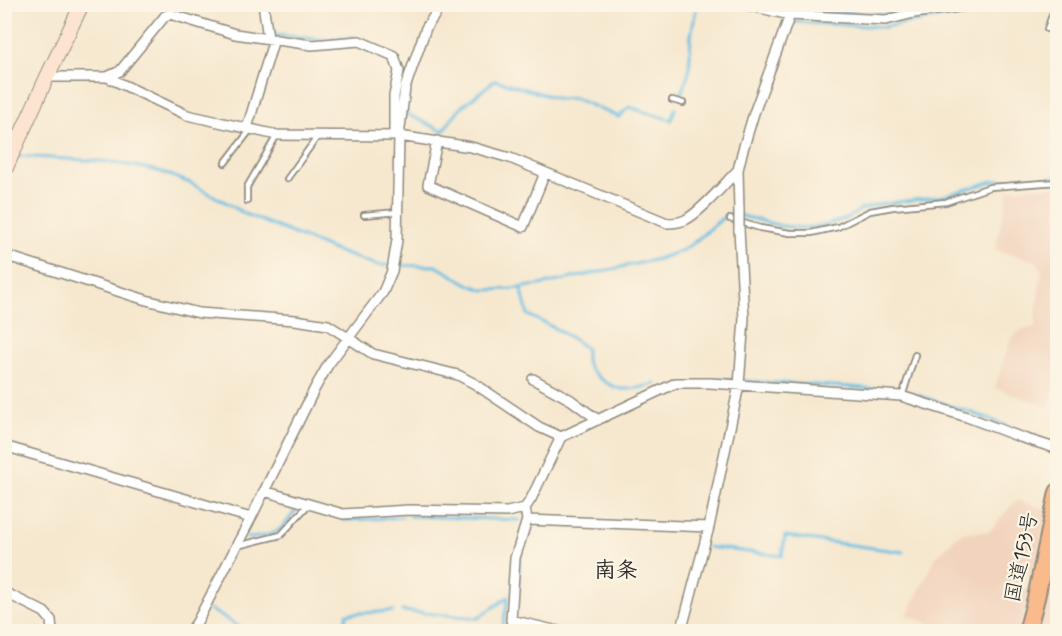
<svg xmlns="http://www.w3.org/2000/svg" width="1062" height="636" viewBox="0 0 1062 636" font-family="Mynerve,'Klee One',sans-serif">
  <rect width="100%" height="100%" fill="#fcf5e5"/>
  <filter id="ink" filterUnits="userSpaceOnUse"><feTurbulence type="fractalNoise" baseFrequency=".0167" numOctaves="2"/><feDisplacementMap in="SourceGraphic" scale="12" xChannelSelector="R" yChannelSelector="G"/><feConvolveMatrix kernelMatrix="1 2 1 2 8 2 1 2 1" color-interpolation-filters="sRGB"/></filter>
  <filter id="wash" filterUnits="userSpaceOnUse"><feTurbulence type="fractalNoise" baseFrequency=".008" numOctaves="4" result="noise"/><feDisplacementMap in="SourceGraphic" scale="24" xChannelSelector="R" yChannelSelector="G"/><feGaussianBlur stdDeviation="1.35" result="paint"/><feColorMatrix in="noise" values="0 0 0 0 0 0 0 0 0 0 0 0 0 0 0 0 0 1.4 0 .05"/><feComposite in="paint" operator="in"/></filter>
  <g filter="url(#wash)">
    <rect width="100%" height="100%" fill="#f6e8cf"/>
    <path fill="#f2d4be" d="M 1026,187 L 1057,187 L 1058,328 L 1056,328 L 1054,341 L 1057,342 L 1057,388 L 1055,388 L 1048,407 L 995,388 L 1010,340 L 1021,330 L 1035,327 L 1041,270 L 1036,261 L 995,250 L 1009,189 Z
      M 1016,500 L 1047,510 L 1035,565 L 1011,589 L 1016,594 L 1021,588 L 1029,591 L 1027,603 L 1019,631 L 948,631 L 907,615 L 936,557 L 962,532 L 989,532 Z
      M 1043,585 L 1057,586 L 1057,631 L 1033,632 Z"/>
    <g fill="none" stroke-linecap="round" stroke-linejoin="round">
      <path stroke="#66bee3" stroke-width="3" d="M 773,4 L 810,10 L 885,15 L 899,12
        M 270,20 L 274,35 L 326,40
        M 794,22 L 884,27 L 994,8 L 1001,4
        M 332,39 L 354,37
        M 357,46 L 385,57 L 390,61
        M 681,94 L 689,72 L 691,35 L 697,4
        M 405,113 L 443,131 L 459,109 L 495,80 L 559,99 L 574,98 L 619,117 L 629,107 L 671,120 L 675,109
        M 17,156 L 100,161 L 135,166 L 162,172 L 190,183 L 225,202 L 245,214 L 336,251 L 377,265 L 436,266 L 470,285 L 484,290 L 512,289 L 545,284 L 658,259 L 681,251 L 692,244 L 725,216 L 734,214 L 782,226 L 802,228 L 823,226 L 846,219 L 860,210 L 875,205 L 944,196 L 993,181 L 1047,179 L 1058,176
        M 521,288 L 528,315 C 548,325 569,334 586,349 C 586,353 585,360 587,364 C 591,374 612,388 622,389 C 633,390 645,386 656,384
        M 720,379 L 733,380
        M 744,381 L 850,387 L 899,391
        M 908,392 L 978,415 L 1039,438
        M 410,516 L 520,520
        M 343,520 L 372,519 L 403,517
        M 247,538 C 276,537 283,530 298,507
        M 708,547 L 782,556 L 785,536 L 903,552
        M 518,592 L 520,554
        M 209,609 L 248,632
        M 402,611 L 478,618 L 508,597
        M 343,632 L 347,614 L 393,611
        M 502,632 L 508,599"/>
    </g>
  </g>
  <g filter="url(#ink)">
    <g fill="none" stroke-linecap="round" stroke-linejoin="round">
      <g stroke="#908a7d" stroke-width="8">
        <path id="lane" d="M 1047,29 L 1056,4
          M 672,100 L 683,103
          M 225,163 L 251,129
          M 287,179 L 318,136
          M 247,201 L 247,187 L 277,135
          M 364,215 L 398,212
          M 730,219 L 760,228 L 790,233 L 811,233 L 838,227 L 870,211 L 893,207 L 946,202 L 990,187 L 1058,182
          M 902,397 L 915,355
          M 237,546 L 281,535 L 309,504
          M 506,632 L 511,620"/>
      </g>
      <g stroke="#908a7d" stroke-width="12">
        <path id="street" d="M 265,4 L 264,10 L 268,38
          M 742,4 L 790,15 L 886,20 L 914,13 L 980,4
          M 47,77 L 107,77 L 120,71 L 165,16 L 170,14 L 235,34 L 312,45 L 359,41 L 394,56 L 399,71 L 394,96 L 394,136
          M 107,77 L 187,115 L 277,135 L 399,136 L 471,147 L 510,158 L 667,223 C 673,223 679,223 685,220 C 701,212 725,183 738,170
          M 247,128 L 274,39
          M 437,141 L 428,185 L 523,227 L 545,173
          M 739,210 L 738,170 L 742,153 L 754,113 L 790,15
          M 4,255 L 146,300 L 199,313 L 295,320 L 328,325 L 373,354 L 458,375 L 475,384 L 539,427 L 561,437
          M 533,379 L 571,400 L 598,420
          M 4,446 L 251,518
          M 264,491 L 343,514 L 409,510 L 507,512 L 525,508
          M 527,520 L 709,527
          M 4,592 L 44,612 L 51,620 L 52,632
          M 190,632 L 197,622 L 251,518 L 315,388 L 328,365 L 383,292 L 392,271 L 397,240 L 399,136 L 405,88 L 426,28 L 442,4
          M 562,632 L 511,620 L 515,558 L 527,520 L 525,508 L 531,499 L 561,437 L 676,383 L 710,383 L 901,396 L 967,417 L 1020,437 L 1058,449
          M 681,632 L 709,527 L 739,385 L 744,319 L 739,229"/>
      </g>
      <g stroke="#908a7d" stroke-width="16">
        <path id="secondary" d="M 4,172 L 47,77 L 82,4"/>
      </g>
      <g stroke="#908a7d" stroke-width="20">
        <path id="highway" d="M 1027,632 L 1036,598 L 1058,492"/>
      </g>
      <use href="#lane" stroke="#fff" stroke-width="4.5"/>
      <use href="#street" stroke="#fff" stroke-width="9"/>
      <use href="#secondary" stroke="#fde4d1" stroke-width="14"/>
      <use href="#highway" stroke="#fabb8c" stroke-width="16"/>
      <g stroke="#908a7d" stroke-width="12" stroke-linecap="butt">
        <path id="street-bridge" d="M 739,210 L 739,229"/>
      </g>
      <use href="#street-bridge" stroke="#fff" stroke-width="9"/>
    </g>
  </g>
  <g text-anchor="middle" stroke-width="4.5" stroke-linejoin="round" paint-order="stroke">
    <g font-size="21" fill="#2b2b2b" stroke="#fcf5e5">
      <text transform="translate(1021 557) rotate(-78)" y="7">国道153号</text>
    </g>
    <g font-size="22" font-weight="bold" fill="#2b2b2b" stroke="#fcf5e5">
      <text x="616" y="577">南条</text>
    </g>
  </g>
  <rect width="1062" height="636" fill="none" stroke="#fcf5e5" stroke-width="24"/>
</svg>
